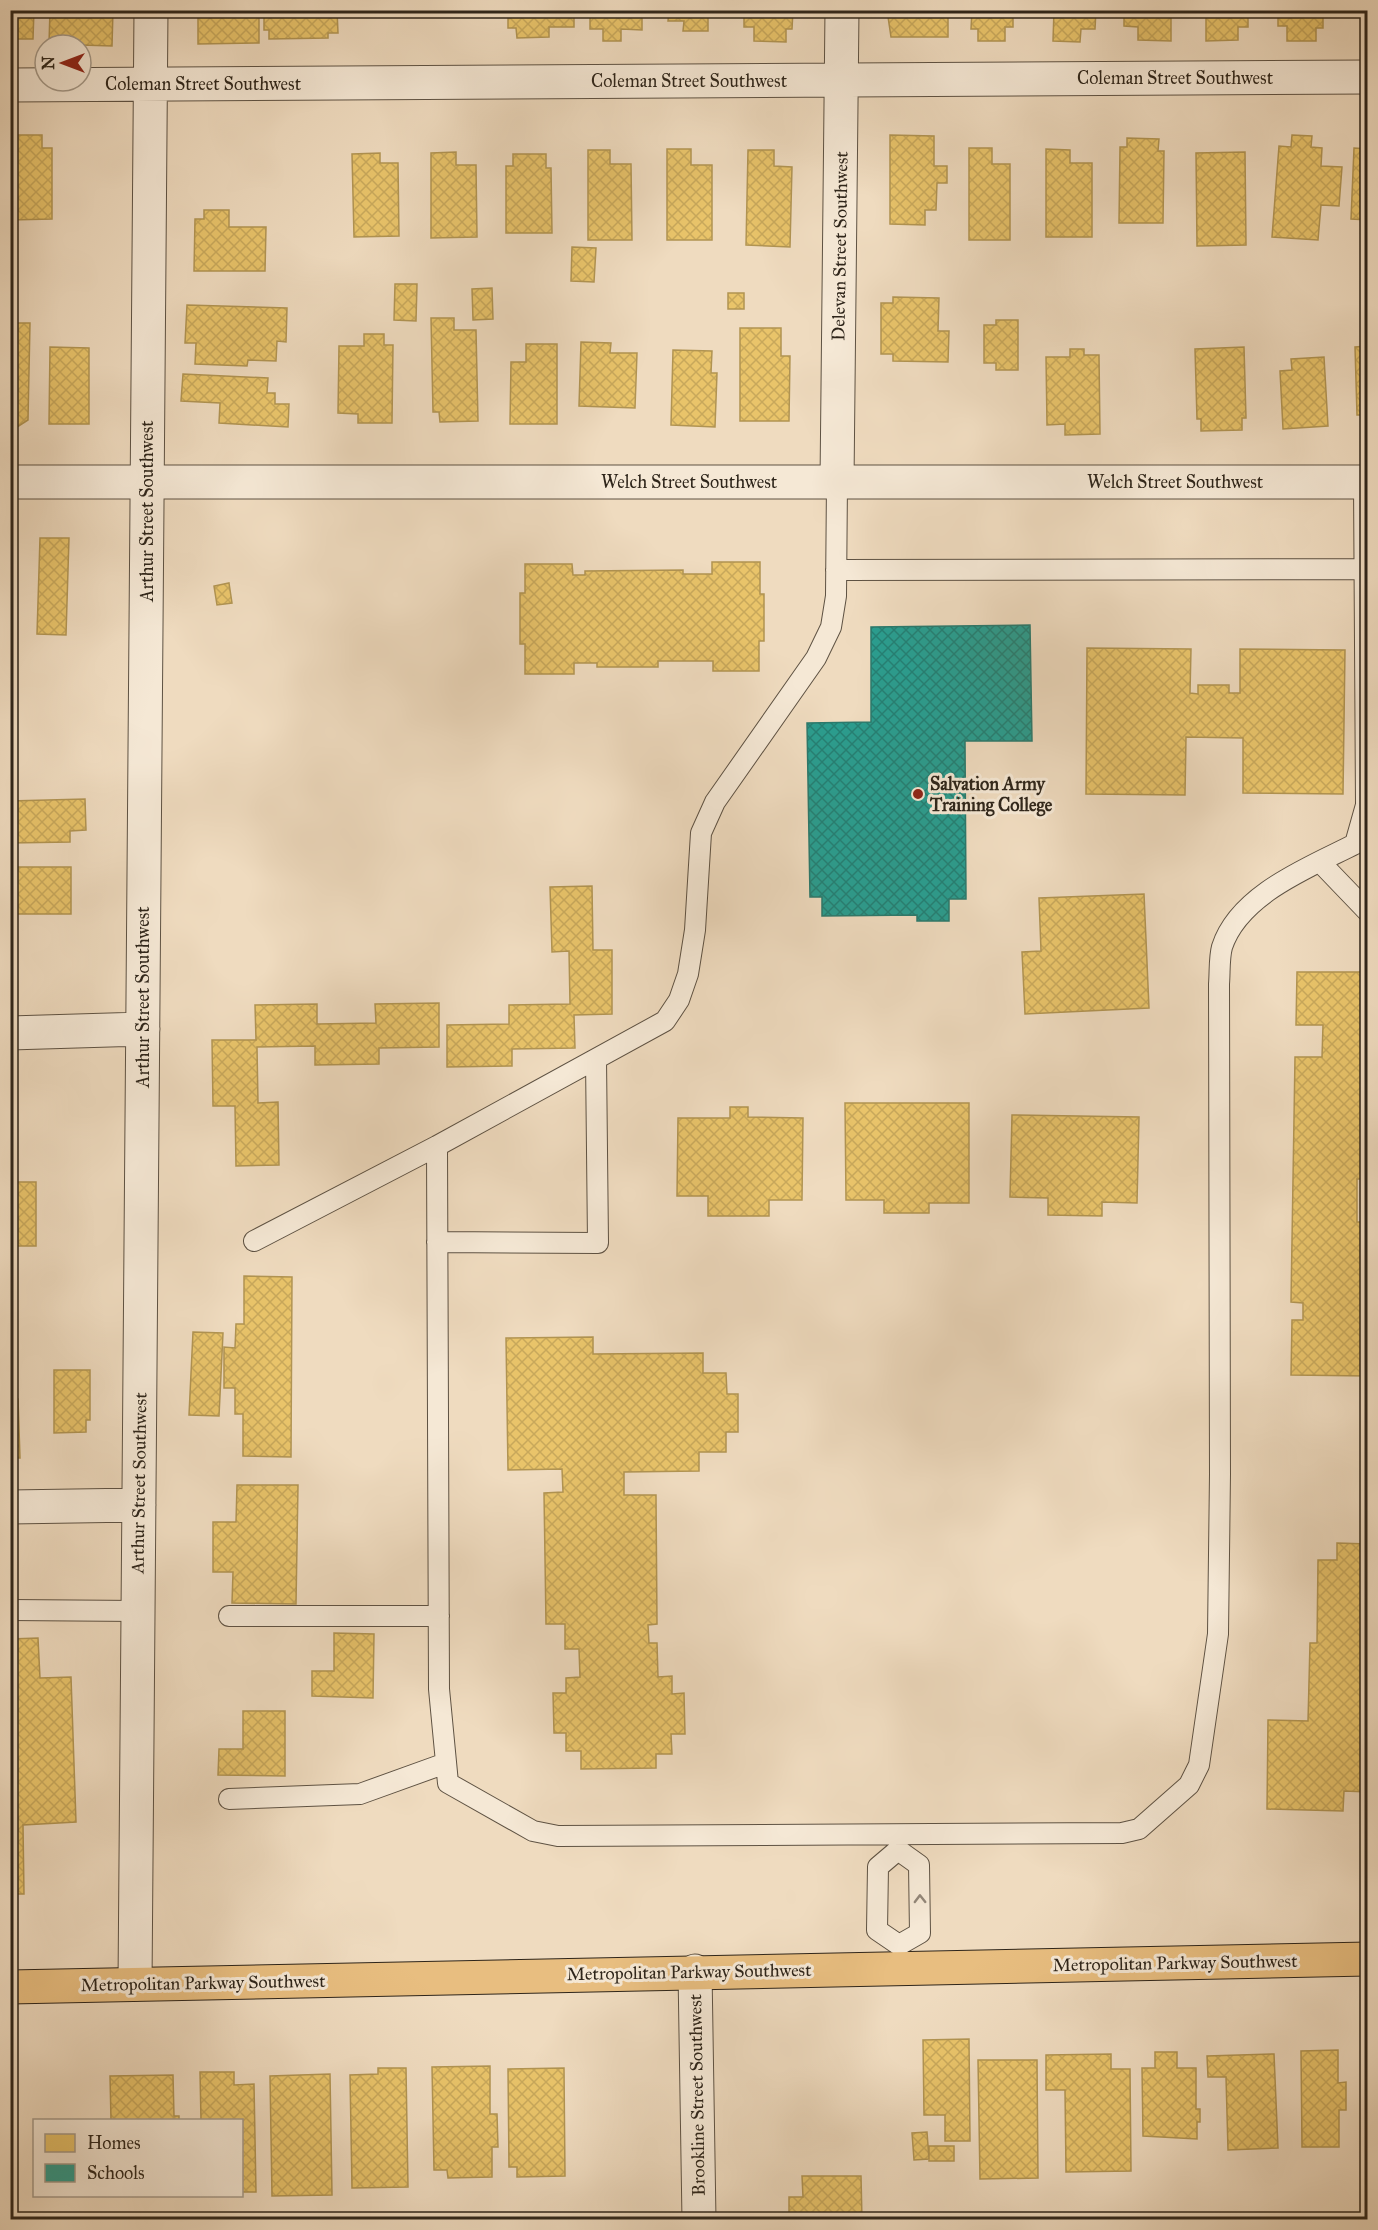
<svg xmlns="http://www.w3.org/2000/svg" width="1378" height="2230" viewBox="0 0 1378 2230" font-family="'IM FELL Great Primer',serif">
  <defs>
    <pattern id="homes-cross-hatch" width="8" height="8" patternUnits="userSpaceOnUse" patternTransform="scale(1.5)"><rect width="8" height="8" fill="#e9c46a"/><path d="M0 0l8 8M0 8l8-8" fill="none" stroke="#c8a85b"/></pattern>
    <pattern id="schools-cross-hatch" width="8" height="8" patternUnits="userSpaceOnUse" patternTransform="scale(1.5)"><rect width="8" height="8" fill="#2a9d8f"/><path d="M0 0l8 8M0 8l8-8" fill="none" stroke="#248074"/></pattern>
  </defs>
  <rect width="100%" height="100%" fill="#efdbbf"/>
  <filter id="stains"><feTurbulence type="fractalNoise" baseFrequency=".00333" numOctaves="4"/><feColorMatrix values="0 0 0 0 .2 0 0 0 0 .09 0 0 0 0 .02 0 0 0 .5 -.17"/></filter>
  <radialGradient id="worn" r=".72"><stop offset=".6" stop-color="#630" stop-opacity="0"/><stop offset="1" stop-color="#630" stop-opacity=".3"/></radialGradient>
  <path fill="url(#homes-cross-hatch)" stroke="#b19452" stroke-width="1.5" d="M 10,10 L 34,10 L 33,39 L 10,39 Z
    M 50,10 L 113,10 L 112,46 L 49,44 Z
    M 198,10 L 259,10 L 259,43 L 198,44 Z
    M 264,10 L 337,10 L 338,33 L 328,33 L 328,38 L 269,39 L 269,30 L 264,30 Z
    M 508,10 L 574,10 L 574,27 L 549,27 L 549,37 L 517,38 L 516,28 L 508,28 Z
    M 590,10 L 642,10 L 642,30 L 621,29 L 621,41 L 603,41 L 603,29 L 590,29 Z
    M 669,10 L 708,10 L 708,31 L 683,31 L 684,21 L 668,21 Z
    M 744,10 L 793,10 L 792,29 L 786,29 L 786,42 L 754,41 L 754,27 L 744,27 Z
    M 887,10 L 948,10 L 948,37 L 891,37 Z
    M 972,10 L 1013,10 L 1013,27 L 1005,27 L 1005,41 L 978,41 L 978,29 L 971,29 Z
    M 1054,10 L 1096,10 L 1095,29 L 1081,29 L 1080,42 L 1053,41 Z
    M 1124,10 L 1171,10 L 1171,41 L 1138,40 L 1138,27 L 1124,26 Z
    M 1206,10 L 1248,10 L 1248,27 L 1238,27 L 1238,40 L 1206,41 Z
    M 1278,10 L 1323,10 L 1323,28 L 1316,28 L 1316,41 L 1287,41 L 1287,26 L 1278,26 Z
    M 10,135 L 42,135 L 42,148 L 52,148 L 52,219 L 10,220 Z
    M 890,135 L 934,136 L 934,166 L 947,166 L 947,183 L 937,183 L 936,210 L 925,210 L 925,225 L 890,224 Z
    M 1292,135 L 1312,136 L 1311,147 L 1322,148 L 1321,166 L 1342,167 L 1339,206 L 1321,205 L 1318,240 L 1272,237 L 1279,146 L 1291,147 Z
    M 1127,138 L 1159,139 L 1158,151 L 1164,151 L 1163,223 L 1119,223 L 1120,147 L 1127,147 Z
    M 969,148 L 992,148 L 992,164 L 1010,164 L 1010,240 L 969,240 Z
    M 1354,148 L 1368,149 L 1368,220 L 1351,219 Z
    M 667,149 L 691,149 L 691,165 L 712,165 L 712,240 L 667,240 Z
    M 1046,149 L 1070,150 L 1070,163 L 1092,163 L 1092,237 L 1046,237 Z
    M 588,150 L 610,150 L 610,164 L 631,164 L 632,240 L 588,240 Z
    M 748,150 L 774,150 L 774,166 L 792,167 L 790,247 L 746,245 Z
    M 456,152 L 456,165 L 476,165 L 477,237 L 431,238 L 431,153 Z
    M 1245,152 L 1246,245 L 1197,246 L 1196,153 Z
    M 380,153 L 380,163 L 398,163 L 399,236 L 354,237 L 352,154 Z
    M 513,154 L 546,154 L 546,168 L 551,168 L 552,233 L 506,233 L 506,166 L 513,166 Z
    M 204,210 L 229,210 L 229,227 L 266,227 L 265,271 L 194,271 L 195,219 L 204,219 Z
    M 572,247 L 596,248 L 594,282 L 571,281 Z
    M 395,284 L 417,284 L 416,321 L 394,320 Z
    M 492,288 L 493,319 L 473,320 L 472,289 Z
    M 728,293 L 744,293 L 744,309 L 728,309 Z
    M 893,297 L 939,298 L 938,331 L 949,331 L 948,362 L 893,361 L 893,354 L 881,354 L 881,303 L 893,303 Z
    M 187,305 L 287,308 L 286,342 L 277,341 L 276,361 L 248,360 L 247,366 L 195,364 L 196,343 L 185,343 Z
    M 431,318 L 454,318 L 454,330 L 476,330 L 478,421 L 440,422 L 439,412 L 433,412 Z
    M 996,320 L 1018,320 L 1018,370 L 996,370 L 996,363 L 984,363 L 984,325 L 996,325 Z
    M 10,323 L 30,323 L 28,420 L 14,429 L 10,425 Z
    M 740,328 L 781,328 L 781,356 L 790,356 L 789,421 L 740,421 Z
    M 364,334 L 384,334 L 384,345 L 393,345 L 392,423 L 358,423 L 358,414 L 338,413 L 339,346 L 364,346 Z
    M 581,342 L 611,343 L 610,353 L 637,353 L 635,408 L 579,406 Z
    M 526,344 L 557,344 L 557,424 L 510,424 L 511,362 L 526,362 Z
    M 1368,346 L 1368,425 L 1362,425 L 1362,415 L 1357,415 L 1355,347 Z
    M 50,347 L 89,348 L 89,424 L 49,424 Z
    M 1244,347 L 1246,418 L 1242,418 L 1242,430 L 1201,431 L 1201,419 L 1197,419 L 1195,349 Z
    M 1070,349 L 1084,349 L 1084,355 L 1099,355 L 1100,434 L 1065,435 L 1065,424 L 1047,425 L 1046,357 L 1070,357 Z
    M 673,350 L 712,351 L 711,373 L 717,373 L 715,427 L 671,425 Z
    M 1324,357 L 1328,426 L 1283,429 L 1280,371 L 1292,370 L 1291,359 Z
    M 183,374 L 268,378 L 267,393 L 275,393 L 275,404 L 289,404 L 288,427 L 219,423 L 220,403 L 181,401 Z
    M 40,538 L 69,538 L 66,635 L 37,634 Z
    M 712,562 L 760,562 L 760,594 L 764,594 L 764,641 L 759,641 L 759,671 L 713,671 L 713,661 L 658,661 L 658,667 L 597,667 L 597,663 L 574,663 L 574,674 L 525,674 L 525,644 L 520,644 L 520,593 L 525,593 L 525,564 L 572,564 L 573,575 L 585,575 L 585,571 L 683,570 L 683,574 L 712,574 Z
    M 229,583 L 232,603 L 217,605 L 214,586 Z
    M 1087,648 L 1191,649 L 1190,693 L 1198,694 L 1198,685 L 1229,685 L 1229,693 L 1240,693 L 1240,649 L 1345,650 L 1343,794 L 1243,793 L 1243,738 L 1186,737 L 1185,795 L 1086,794 Z
    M 85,799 L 86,830 L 70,831 L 70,842 L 10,843 L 10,801 Z
    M 10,867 L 71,867 L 71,914 L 10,914 Z
    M 592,886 L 593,950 L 612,950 L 612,1014 L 574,1015 L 575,1048 L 512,1049 L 512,1066 L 447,1067 L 447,1025 L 509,1024 L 509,1005 L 570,1004 L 569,951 L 552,952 L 550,887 Z
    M 1144,894 L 1149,1008 L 1025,1014 L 1022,952 L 1041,951 L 1039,898 Z
    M 1297,972 L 1368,972 L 1368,1179 L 1357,1179 L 1357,1222 L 1368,1222 L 1368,1376 L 1291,1375 L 1292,1320 L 1303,1320 L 1303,1303 L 1291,1302 L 1295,1057 L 1322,1057 L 1323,1025 L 1296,1025 Z
    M 439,1003 L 439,1047 L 379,1048 L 379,1064 L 315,1065 L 315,1046 L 257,1047 L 258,1103 L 278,1102 L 279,1165 L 236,1166 L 235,1106 L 213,1106 L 212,1040 L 256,1040 L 255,1005 L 317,1004 L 317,1024 L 376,1023 L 375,1004 Z
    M 845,1103 L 969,1103 L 969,1203 L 929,1203 L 929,1213 L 884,1213 L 884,1200 L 846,1200 Z
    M 730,1107 L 748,1107 L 748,1117 L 803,1118 L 802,1200 L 769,1200 L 769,1216 L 708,1216 L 708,1196 L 677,1196 L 678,1118 L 730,1118 Z
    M 1012,1115 L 1139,1117 L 1137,1203 L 1102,1202 L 1102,1216 L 1048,1215 L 1048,1198 L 1010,1197 Z
    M 10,1182 L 36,1182 L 36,1246 L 10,1246 Z
    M 244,1276 L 292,1277 L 291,1457 L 243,1456 L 243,1414 L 235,1414 L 235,1388 L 224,1388 L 224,1347 L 235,1348 L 236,1324 L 244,1324 Z
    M 193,1332 L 223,1333 L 219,1416 L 189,1415 Z
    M 593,1337 L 593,1354 L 703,1353 L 703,1373 L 726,1373 L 727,1394 L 738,1394 L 738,1432 L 726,1432 L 726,1452 L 699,1452 L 699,1471 L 624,1472 L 624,1495 L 656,1495 L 657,1624 L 648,1625 L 649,1643 L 657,1643 L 658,1677 L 672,1676 L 672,1694 L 684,1693 L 685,1734 L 671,1734 L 672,1754 L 656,1754 L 656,1768 L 581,1769 L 581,1751 L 566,1751 L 566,1733 L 554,1733 L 553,1693 L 566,1693 L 566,1678 L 580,1677 L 579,1649 L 565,1649 L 565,1624 L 546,1624 L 544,1493 L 563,1492 L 562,1469 L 508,1470 L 506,1338 Z
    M 54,1370 L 90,1370 L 90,1420 L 86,1420 L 86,1432 L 54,1433 Z
    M 10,1399 L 18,1399 L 20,1458 L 10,1458 Z
    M 237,1485 L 298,1485 L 296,1604 L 232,1603 L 233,1572 L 213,1572 L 213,1522 L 236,1522 Z
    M 1337,1543 L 1368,1544 L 1368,1792 L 1344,1791 L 1343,1811 L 1267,1809 L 1268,1720 L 1308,1721 L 1310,1643 L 1317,1643 L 1318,1560 L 1337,1560 Z
    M 334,1633 L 374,1634 L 373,1698 L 312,1696 L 312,1671 L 334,1671 Z
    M 38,1638 L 40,1678 L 71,1677 L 76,1822 L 23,1825 L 24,1894 L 10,1894 L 10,1639 Z
    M 243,1711 L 285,1711 L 285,1776 L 218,1775 L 219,1749 L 243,1749 Z
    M 969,2039 L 970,2141 L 945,2141 L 945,2115 L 924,2115 L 923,2040 Z
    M 1338,2050 L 1338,2083 L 1346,2082 L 1346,2110 L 1339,2110 L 1339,2147 L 1302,2147 L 1301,2051 Z
    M 1155,2052 L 1177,2052 L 1177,2068 L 1196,2068 L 1196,2109 L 1200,2109 L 1200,2122 L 1197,2122 L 1197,2139 L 1143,2136 L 1142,2068 L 1155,2068 Z
    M 1111,2054 L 1111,2069 L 1130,2069 L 1131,2171 L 1066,2172 L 1065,2090 L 1046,2090 L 1046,2055 Z
    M 1274,2054 L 1278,2148 L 1228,2150 L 1226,2077 L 1208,2077 L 1207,2056 Z
    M 978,2060 L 1037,2060 L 1038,2178 L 980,2179 Z
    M 490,2066 L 490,2114 L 497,2114 L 498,2147 L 492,2147 L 492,2177 L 448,2178 L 447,2170 L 434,2170 L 432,2067 Z
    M 378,2068 L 406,2068 L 408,2187 L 352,2188 L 350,2075 L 378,2074 Z
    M 564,2068 L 565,2176 L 517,2177 L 517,2167 L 509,2167 L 508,2069 Z
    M 200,2072 L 234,2072 L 234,2085 L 254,2084 L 256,2192 L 242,2192 L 242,2120 L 201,2120 Z
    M 330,2074 L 332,2195 L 272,2196 L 270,2076 Z
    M 173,2075 L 174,2116 L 179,2116 L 179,2120 L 111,2120 L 110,2076 Z
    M 927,2132 L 929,2159 L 914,2160 L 912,2133 Z
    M 929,2146 L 954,2146 L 954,2161 L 929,2161 Z
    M 802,2176 L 861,2176 L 862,2220 L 789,2220 L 789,2197 L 803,2197 Z
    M 265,2214 L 265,2220 L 239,2220 L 239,2215 Z"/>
  <path fill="url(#schools-cross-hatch)" stroke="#2b796c" stroke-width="1.5" d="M 1030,625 L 1032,741 L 965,741 L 966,899 L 949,899 L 949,921 L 917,921 L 917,915 L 822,916 L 822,897 L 810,897 L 807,723 L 871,722 L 871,627 Z"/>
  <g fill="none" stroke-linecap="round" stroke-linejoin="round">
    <g stroke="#5e5243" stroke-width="22">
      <path id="lane" d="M 836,570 L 1365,569
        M 1320,862 L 1368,912
        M 437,1146 L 439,1689 L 448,1783 L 533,1831 L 558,1836 L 1122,1833 L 1139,1829 L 1189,1785 L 1199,1765 L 1218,1634 L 1220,1474 L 1219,984 C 1220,972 1219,958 1222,947 C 1239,894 1310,867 1355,844 L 1366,805 L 1364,482
        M 254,1241 L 437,1146 L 665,1021 L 679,1000 L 688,974 L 695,930 L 701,833 L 715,802 L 816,658 L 831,627 L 836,596 L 837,482
        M 437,1242 L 598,1243 L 596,1059
        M 10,1610 L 138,1611
        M 229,1616 L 439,1616
        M 229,1799 L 360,1794 L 446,1763
        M 898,1850 L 919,1865 L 920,1933 L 899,1945
        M 898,1850 L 878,1867 L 877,1930 L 899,1945"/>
    </g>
    <g stroke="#5e5243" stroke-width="35">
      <path id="street" d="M 10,85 L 1368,77
        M 10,482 L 1368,482
        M 837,482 L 842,10
        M 10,1033 L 143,1029
        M 10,1507 L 139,1505
        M 695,1971 L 699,2220
        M 135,1984 L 151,10"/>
    </g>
    <g stroke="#2e251a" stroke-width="35">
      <path id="primary" d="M 10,1987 L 1368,1959"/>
    </g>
    <use href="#lane" stroke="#f5e8d5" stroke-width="20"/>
    <use href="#street" stroke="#f5e8d5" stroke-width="33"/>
    <use href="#primary" stroke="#e8be80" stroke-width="33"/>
  </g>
  <defs><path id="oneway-chevron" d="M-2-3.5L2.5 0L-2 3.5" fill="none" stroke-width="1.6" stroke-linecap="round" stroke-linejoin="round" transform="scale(1.5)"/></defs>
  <use stroke="#928678" href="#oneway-chevron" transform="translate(920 1899) rotate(-91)"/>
  <circle fill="#8f2418" stroke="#f5e8d5" stroke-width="2" cx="918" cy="794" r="6"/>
  <g text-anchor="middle" stroke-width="6" stroke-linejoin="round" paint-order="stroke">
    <g font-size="18" fill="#2e251a" stroke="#f5e8d5">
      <text x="1175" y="84">Coleman Street Southwest</text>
      <text x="689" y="87">Coleman Street Southwest</text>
      <text x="203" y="90">Coleman Street Southwest</text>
      <text transform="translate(840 246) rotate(-89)" y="6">Delevan Street Southwest</text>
      <text x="689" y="488">Welch Street Southwest</text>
      <text x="1175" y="488">Welch Street Southwest</text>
      <text transform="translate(147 511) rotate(-90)" y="6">Arthur Street Southwest</text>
      <text transform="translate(143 997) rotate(-90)" y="6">Arthur Street Southwest</text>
      <text transform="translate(139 1483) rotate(-89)" y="6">Arthur Street Southwest</text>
      <text transform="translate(1175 1963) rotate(-1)" y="6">Metropolitan Parkway Southwest</text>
      <text transform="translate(689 1972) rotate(-1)" y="6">Metropolitan Parkway Southwest</text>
      <text transform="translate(203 1983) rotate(-1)" y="6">Metropolitan Parkway Southwest</text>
      <text transform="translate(697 2095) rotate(-91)" y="6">Brookline Street Southwest</text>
    </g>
    <g font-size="18" font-weight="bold" fill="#2e251a" stroke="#f5e8d5" text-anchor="start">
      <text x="930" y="790">Salvation Army<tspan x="930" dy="21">Training College</tspan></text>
    </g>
  </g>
  <rect width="1378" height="2230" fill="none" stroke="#efdbbf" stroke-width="36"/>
  <rect x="12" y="12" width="1354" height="2206" fill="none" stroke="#2e251a" stroke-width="3"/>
  <rect x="18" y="18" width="1342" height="2194" fill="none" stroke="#2e251a" stroke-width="1.5"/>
  <rect x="33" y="2119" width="210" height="78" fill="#f5e8d5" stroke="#a59a8a" stroke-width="1.5"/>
  <rect x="45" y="2134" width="30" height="18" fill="#e9c46a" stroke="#a59a8a" stroke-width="1.5"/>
  <text x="87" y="2149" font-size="18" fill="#2e251a">Homes</text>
  <rect x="45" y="2164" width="30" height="18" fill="#2a9d8f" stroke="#a59a8a" stroke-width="1.5"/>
  <text x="87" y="2179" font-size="18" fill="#2e251a">Schools</text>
  <g transform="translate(63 63) rotate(270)"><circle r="28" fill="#f5e8d5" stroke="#a59a8a" stroke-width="1.5"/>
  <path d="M0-4.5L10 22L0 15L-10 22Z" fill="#8f2418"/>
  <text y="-9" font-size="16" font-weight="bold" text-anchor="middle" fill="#2e251a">N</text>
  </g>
  <rect width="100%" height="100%" filter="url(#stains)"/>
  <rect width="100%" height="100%" fill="url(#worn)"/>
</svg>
